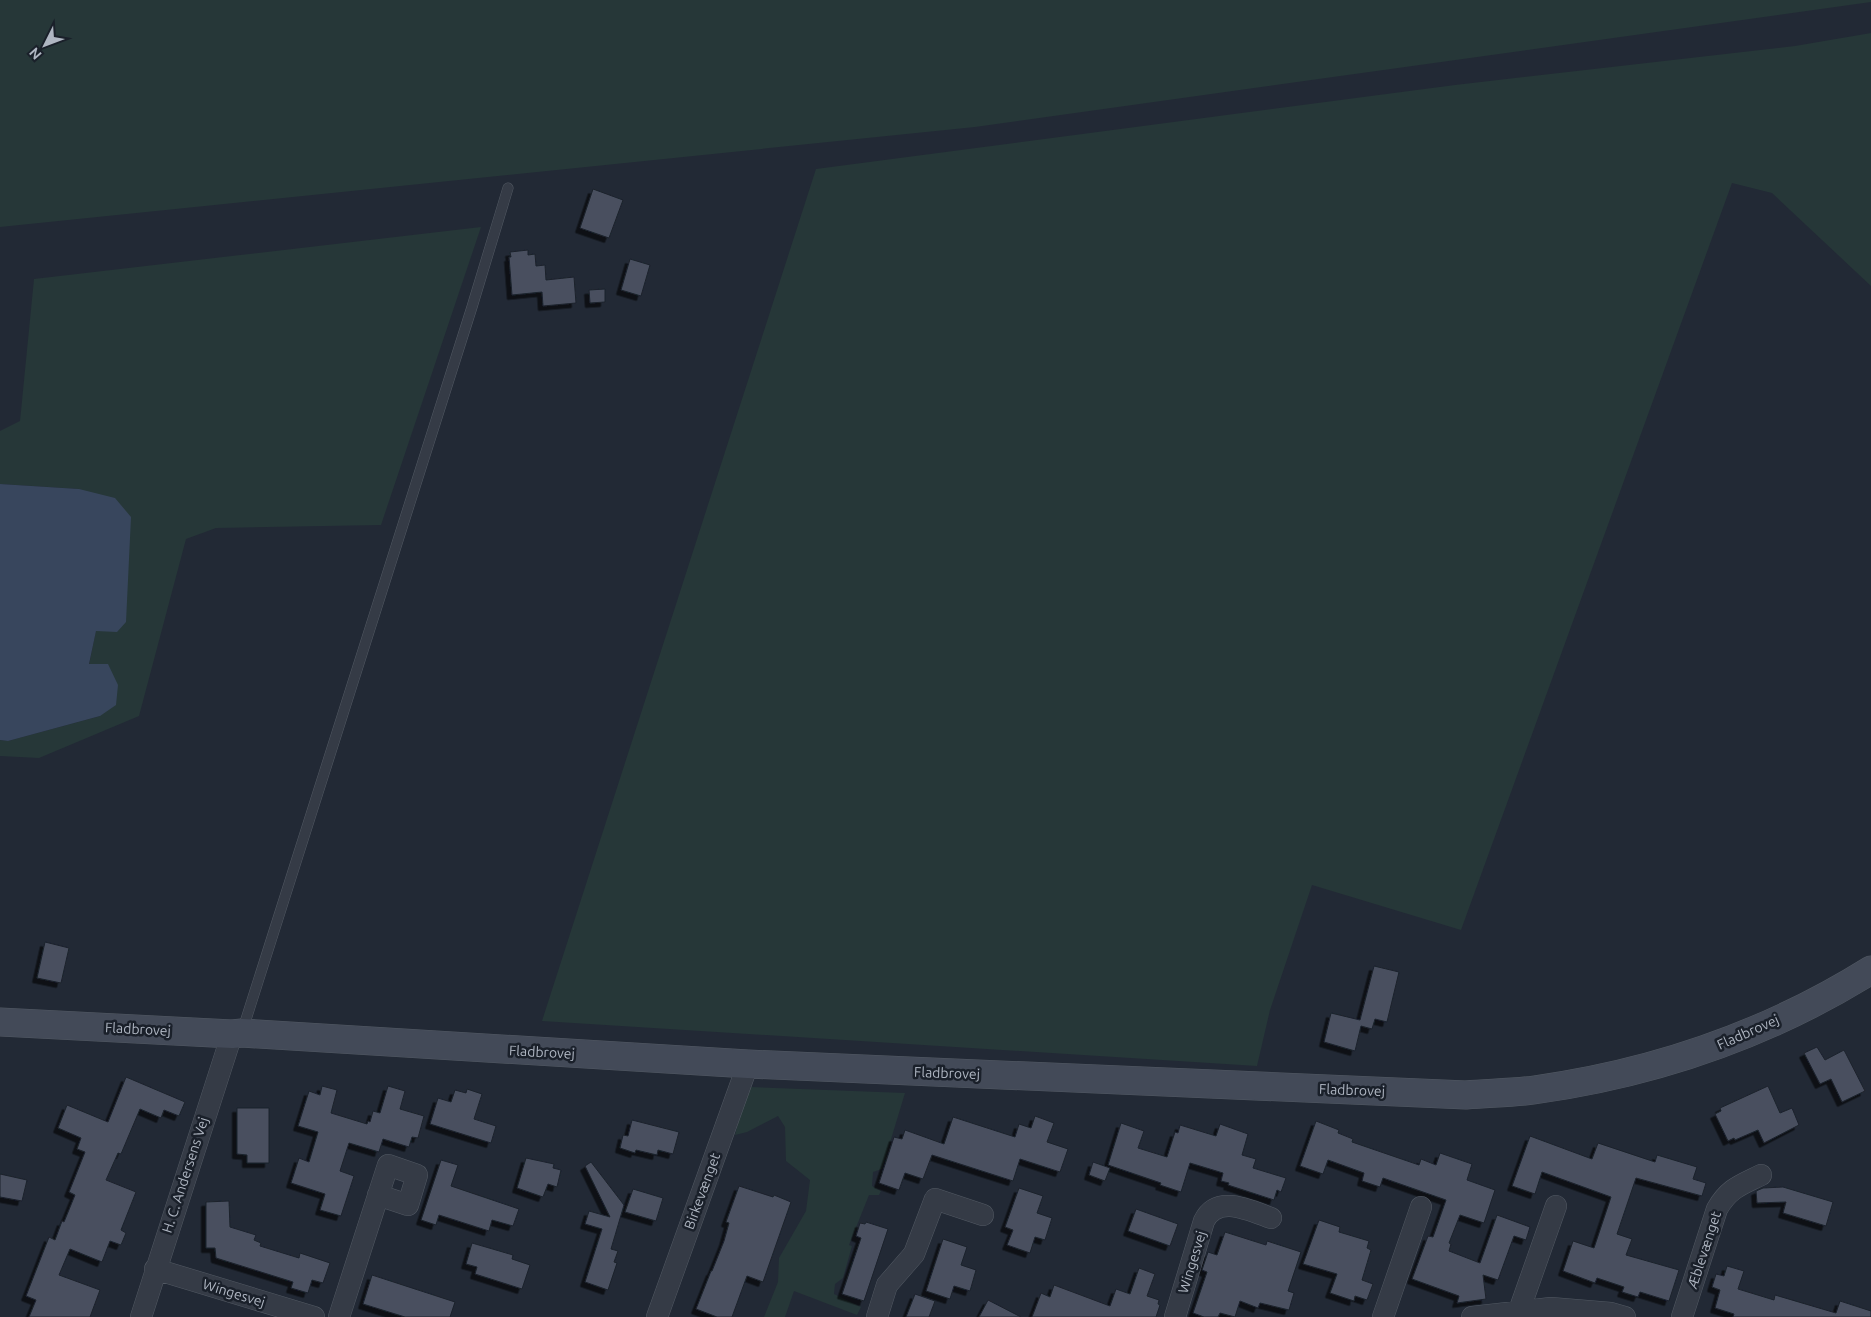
<svg xmlns="http://www.w3.org/2000/svg" width="1871" height="1317" viewBox="0 0 1871 1317" font-family="Ubuntu,sans-serif">
  <defs>
    <filter id="shadow"><feDropShadow dx="-4.5" dy="4.5" stdDeviation="0" flood-color="#0009"/></filter>
  </defs>
  <rect width="100%" height="100%" fill="#222935"/>
  <path fill="#263738" d="M 0,0 L 1871,0 L 1871,2 L 975,127 L 0,227 Z
    M 1871,33 L 1871,286 L 1772,193 L 1732,183 L 1461,930 L 1312,885 L 1270,1010 L 1257,1066 L 542,1021 L 816,169 L 1455,85 L 1795,46 Z
    M 481,227 L 381,525 L 216,528 L 186,539 L 139,716 L 39,758 L 0,756 L 0,740 L 8,741 L 100,716 L 89,665 L 96,630 L 79,489 L 0,484 L 0,431 L 20,421 L 34,279 Z
    M 750,1087 L 905,1093 L 882,1169 L 873,1172 L 872,1186 L 881,1191 L 879,1195 L 869,1195 L 849,1245 L 852,1246 L 843,1278 L 835,1284 L 834,1294 L 861,1307 L 857,1315 L 794,1291 L 785,1317 L 764,1317 L 778,1282 L 779,1258 L 806,1211 L 810,1180 L 786,1161 L 785,1127 L 778,1116 L 747,1132 L 735,1135 L 744,1100 Z"/>
  <path fill="#38465d" d="M 0,484 L 79,489 L 115,498 L 131,517 L 126,622 L 117,632 L 96,631 L 89,664 L 108,664 L 118,685 L 116,705 L 100,716 L 8,741 L 0,740 Z"/>
  <path fill="#48505f" stroke="#1c222c" filter="url(#shadow)" d="M 593,189 L 623,200 L 609,238 L 580,228 Z
    M 528,250 L 528,255 L 535,254 L 536,266 L 545,265 L 546,280 L 574,277 L 576,303 L 543,306 L 542,292 L 512,295 L 509,257 L 511,257 L 510,252 Z
    M 630,259 L 650,265 L 641,296 L 621,290 Z
    M 605,289 L 605,302 L 590,303 L 589,290 Z
    M 45,942 L 69,948 L 61,983 L 37,978 Z
    M 1374,966 L 1399,972 L 1387,1022 L 1375,1019 L 1372,1029 L 1361,1026 L 1355,1051 L 1324,1042 L 1331,1013 L 1360,1020 Z
    M 1817,1047 L 1825,1060 L 1844,1050 L 1865,1091 L 1842,1102 L 1831,1079 L 1820,1084 L 1804,1053 Z
    M 126,1077 L 185,1102 L 179,1116 L 164,1110 L 161,1118 L 140,1109 L 121,1154 L 118,1153 L 106,1180 L 136,1192 L 121,1230 L 126,1233 L 121,1245 L 110,1241 L 102,1262 L 70,1249 L 59,1275 L 100,1290 L 90,1317 L 29,1317 L 36,1300 L 26,1296 L 49,1237 L 55,1240 L 62,1221 L 64,1222 L 75,1195 L 69,1192 L 85,1152 L 77,1149 L 81,1138 L 58,1128 L 67,1105 L 108,1122 Z
    M 322,1086 L 337,1090 L 331,1113 L 367,1124 L 368,1121 L 370,1122 L 373,1111 L 380,1113 L 388,1086 L 405,1091 L 400,1109 L 424,1116 L 418,1138 L 412,1137 L 409,1147 L 383,1139 L 379,1152 L 349,1143 L 340,1171 L 354,1176 L 341,1216 L 320,1210 L 325,1194 L 291,1183 L 299,1158 L 309,1162 L 318,1132 L 298,1126 L 309,1091 L 320,1095 Z
    M 1768,1086 L 1780,1113 L 1792,1108 L 1799,1125 L 1764,1143 L 1758,1130 L 1735,1140 L 1734,1138 L 1728,1141 L 1715,1114 L 1721,1111 L 1720,1108 Z
    M 467,1089 L 482,1094 L 474,1119 L 496,1126 L 491,1143 L 430,1124 L 438,1098 L 451,1102 L 455,1090 L 466,1093 Z
    M 237,1108 L 269,1108 L 269,1163 L 247,1163 L 247,1155 L 237,1154 Z
    M 1035,1116 L 1054,1123 L 1047,1142 L 1068,1149 L 1060,1172 L 1020,1159 L 1013,1181 L 932,1155 L 923,1179 L 905,1173 L 899,1190 L 879,1183 L 894,1137 L 902,1139 L 905,1130 L 944,1144 L 953,1117 L 1015,1137 L 1019,1124 L 1031,1128 Z
    M 632,1120 L 679,1132 L 673,1154 L 658,1150 L 657,1155 L 636,1150 L 635,1153 L 620,1148 L 623,1135 L 628,1136 Z
    M 1316,1121 L 1339,1130 L 1338,1133 L 1353,1139 L 1352,1142 L 1419,1165 L 1421,1159 L 1436,1165 L 1440,1153 L 1472,1164 L 1467,1180 L 1495,1190 L 1484,1223 L 1460,1215 L 1449,1243 L 1451,1244 L 1449,1251 L 1480,1263 L 1497,1215 L 1530,1227 L 1526,1240 L 1514,1236 L 1498,1280 L 1483,1275 L 1486,1299 L 1457,1303 L 1459,1296 L 1412,1279 L 1428,1236 L 1433,1237 L 1446,1200 L 1383,1178 L 1380,1187 L 1362,1181 L 1364,1173 L 1328,1160 L 1323,1174 L 1300,1166 Z
    M 1121,1123 L 1144,1131 L 1138,1148 L 1167,1157 L 1175,1132 L 1178,1133 L 1180,1125 L 1216,1136 L 1220,1124 L 1248,1134 L 1242,1155 L 1256,1159 L 1253,1168 L 1286,1178 L 1281,1192 L 1277,1190 L 1274,1200 L 1228,1185 L 1229,1183 L 1221,1181 L 1223,1173 L 1190,1163 L 1181,1192 L 1160,1185 L 1161,1183 L 1108,1165 Z
    M 1530,1136 L 1592,1159 L 1598,1143 L 1655,1162 L 1657,1155 L 1697,1167 L 1693,1179 L 1706,1183 L 1702,1196 L 1636,1178 L 1617,1234 L 1632,1239 L 1626,1255 L 1679,1270 L 1669,1301 L 1640,1292 L 1638,1297 L 1622,1292 L 1624,1287 L 1597,1278 L 1595,1283 L 1563,1271 L 1573,1241 L 1594,1248 L 1611,1197 L 1542,1172 L 1535,1194 L 1512,1186 Z
    M 526,1158 L 554,1164 L 553,1168 L 561,1170 L 557,1187 L 548,1184 L 543,1197 L 517,1188 Z
    M 441,1160 L 458,1165 L 451,1186 L 519,1209 L 513,1226 L 492,1220 L 489,1231 L 439,1215 L 436,1225 L 421,1220 Z
    M 591,1162 L 624,1205 L 611,1249 L 618,1251 L 614,1262 L 617,1263 L 608,1290 L 585,1282 L 602,1229 L 585,1224 L 589,1211 L 610,1217 L 585,1166 Z
    M 1093,1162 L 1110,1168 L 1105,1181 L 1089,1175 Z
    M 0,1174 L 27,1180 L 22,1201 L 0,1197 Z
    M 739,1186 L 773,1197 L 774,1195 L 791,1202 L 763,1282 L 747,1276 L 732,1317 L 717,1317 L 696,1309 L 711,1271 L 712,1271 L 724,1241 L 729,1223 L 726,1222 Z
    M 1783,1187 L 1833,1202 L 1826,1226 L 1783,1213 L 1786,1202 L 1757,1203 L 1756,1191 L 1763,1188 Z
    M 1019,1188 L 1043,1196 L 1037,1213 L 1052,1218 L 1045,1240 L 1035,1237 L 1030,1253 L 1007,1245 L 1013,1230 L 1005,1227 Z
    M 633,1189 L 663,1198 L 656,1221 L 625,1212 Z
    M 229,1201 L 230,1227 L 256,1235 L 254,1240 L 261,1243 L 260,1246 L 299,1258 L 300,1253 L 330,1263 L 323,1283 L 312,1280 L 308,1293 L 291,1288 L 293,1282 L 216,1258 L 215,1248 L 206,1248 L 206,1202 Z
    M 1136,1209 L 1178,1224 L 1170,1246 L 1128,1231 Z
    M 1319,1220 L 1340,1227 L 1339,1232 L 1369,1241 L 1367,1248 L 1371,1250 L 1362,1280 L 1373,1284 L 1367,1300 L 1355,1296 L 1354,1301 L 1330,1293 L 1337,1274 L 1303,1264 Z
    M 866,1222 L 888,1229 L 864,1301 L 842,1294 L 861,1238 L 856,1236 L 860,1223 L 865,1224 Z
    M 1225,1232 L 1266,1245 L 1267,1241 L 1301,1252 L 1288,1291 L 1294,1293 L 1289,1310 L 1260,1303 L 1258,1308 L 1240,1301 L 1235,1317 L 1220,1313 L 1218,1317 L 1204,1317 L 1193,1313 L 1207,1272 L 1202,1270 L 1208,1252 L 1217,1255 Z
    M 943,1239 L 967,1247 L 961,1265 L 976,1270 L 970,1291 L 954,1286 L 950,1299 L 926,1291 Z
    M 472,1243 L 513,1255 L 512,1259 L 530,1265 L 522,1289 L 475,1274 L 477,1267 L 466,1264 Z
    M 1727,1266 L 1744,1271 L 1738,1289 L 1774,1300 L 1775,1295 L 1836,1313 L 1840,1301 L 1871,1311 L 1871,1317 L 1733,1317 L 1734,1314 L 1715,1308 L 1720,1290 L 1712,1287 L 1716,1274 L 1724,1276 Z
    M 1139,1268 L 1155,1274 L 1147,1296 L 1159,1300 L 1158,1304 L 1160,1305 L 1156,1317 L 1032,1317 L 1041,1293 L 1050,1297 L 1054,1285 L 1110,1306 L 1116,1289 L 1130,1294 Z
    M 372,1275 L 455,1302 L 450,1317 L 405,1317 L 363,1304 Z
    M 915,1294 L 935,1301 L 929,1317 L 906,1317 Z
    M 988,1300 L 1021,1317 L 979,1317 Z"/>
  <g fill="none" stroke-linecap="round" stroke-linejoin="round">
    <g stroke="#525963" stroke-width="11">
      <path id="service" d="M 242,1032 L 472,307 L 508,188"/>
    </g>
    <g stroke="#525963" stroke-width="22">
      <path id="minor" d="M 155,1269 L 314,1317
        M 1519,1311 L 1556,1206
        M 141,1317 L 232,1034
        M 339,1317 L 388,1165 L 417,1175 L 408,1205 L 378,1195
        M 657,1317 L 748,1064
        M 877,1317 L 887,1285 L 914,1254 L 935,1199 L 983,1215
        M 1175,1317 L 1204,1221 C 1217,1194 1249,1210 1271,1218
        M 1383,1317 L 1421,1207
        M 1472,1317 L 1551,1308 L 1611,1313 L 1625,1317
        M 1682,1317 L 1717,1209 C 1729,1188 1741,1185 1761,1175"/>
    </g>
    <g stroke="#525963" stroke-width="29">
      <path id="secondary" d="M 0,1022 L 232,1034 L 242,1033 L 748,1064 L 1466,1095 C 1489,1093 1512,1093 1534,1090 C 1656,1073 1767,1035 1871,970"/>
    </g>
    <use href="#service" stroke="#353b46" stroke-width="10"/>
    <use href="#minor" stroke="#353b46" stroke-width="21"/>
    <use href="#secondary" stroke="#434a58" stroke-width="28"/>
  </g>
  <g text-anchor="middle" stroke-width="5" stroke-linejoin="round" paint-order="stroke">
    <g font-size="14" fill="#afb6c2" stroke="#1a202a">
      <text transform="translate(138 1029) rotate(3)" y="5">Fladbrovej</text>
      <text transform="translate(1748 1032) rotate(-24)" y="5">Fladbrovej</text>
      <text transform="translate(542 1052) rotate(3)" y="5">Fladbrovej</text>
      <text transform="translate(947 1073) rotate(2)" y="5">Fladbrovej</text>
      <text transform="translate(1352 1090) rotate(2)" y="5">Fladbrovej</text>
      <text transform="translate(185 1175) rotate(-72)" y="5">H. C. Andersens Vej</text>
      <text transform="translate(702 1191) rotate(-70)" y="5">Birkevænget</text>
      <text transform="translate(1704 1250) rotate(-72)" y="5">Æblevænget</text>
      <text transform="translate(1192 1262) rotate(-73)" y="5">Wingesvej</text>
      <text transform="translate(234 1293) rotate(17)" y="5">Wingesvej</text>
    </g>
  </g>
  <g transform="translate(45 45) rotate(228)" stroke="#1a202a" stroke-width="4" paint-order="stroke">
  <path d="M0-4L9 19L0 12L-9 19Z" fill="#afb6c2"/>
  <text y="-8" font-size="14" font-weight="bold" text-anchor="middle" fill="#afb6c2">N</text>
  </g>
</svg>
